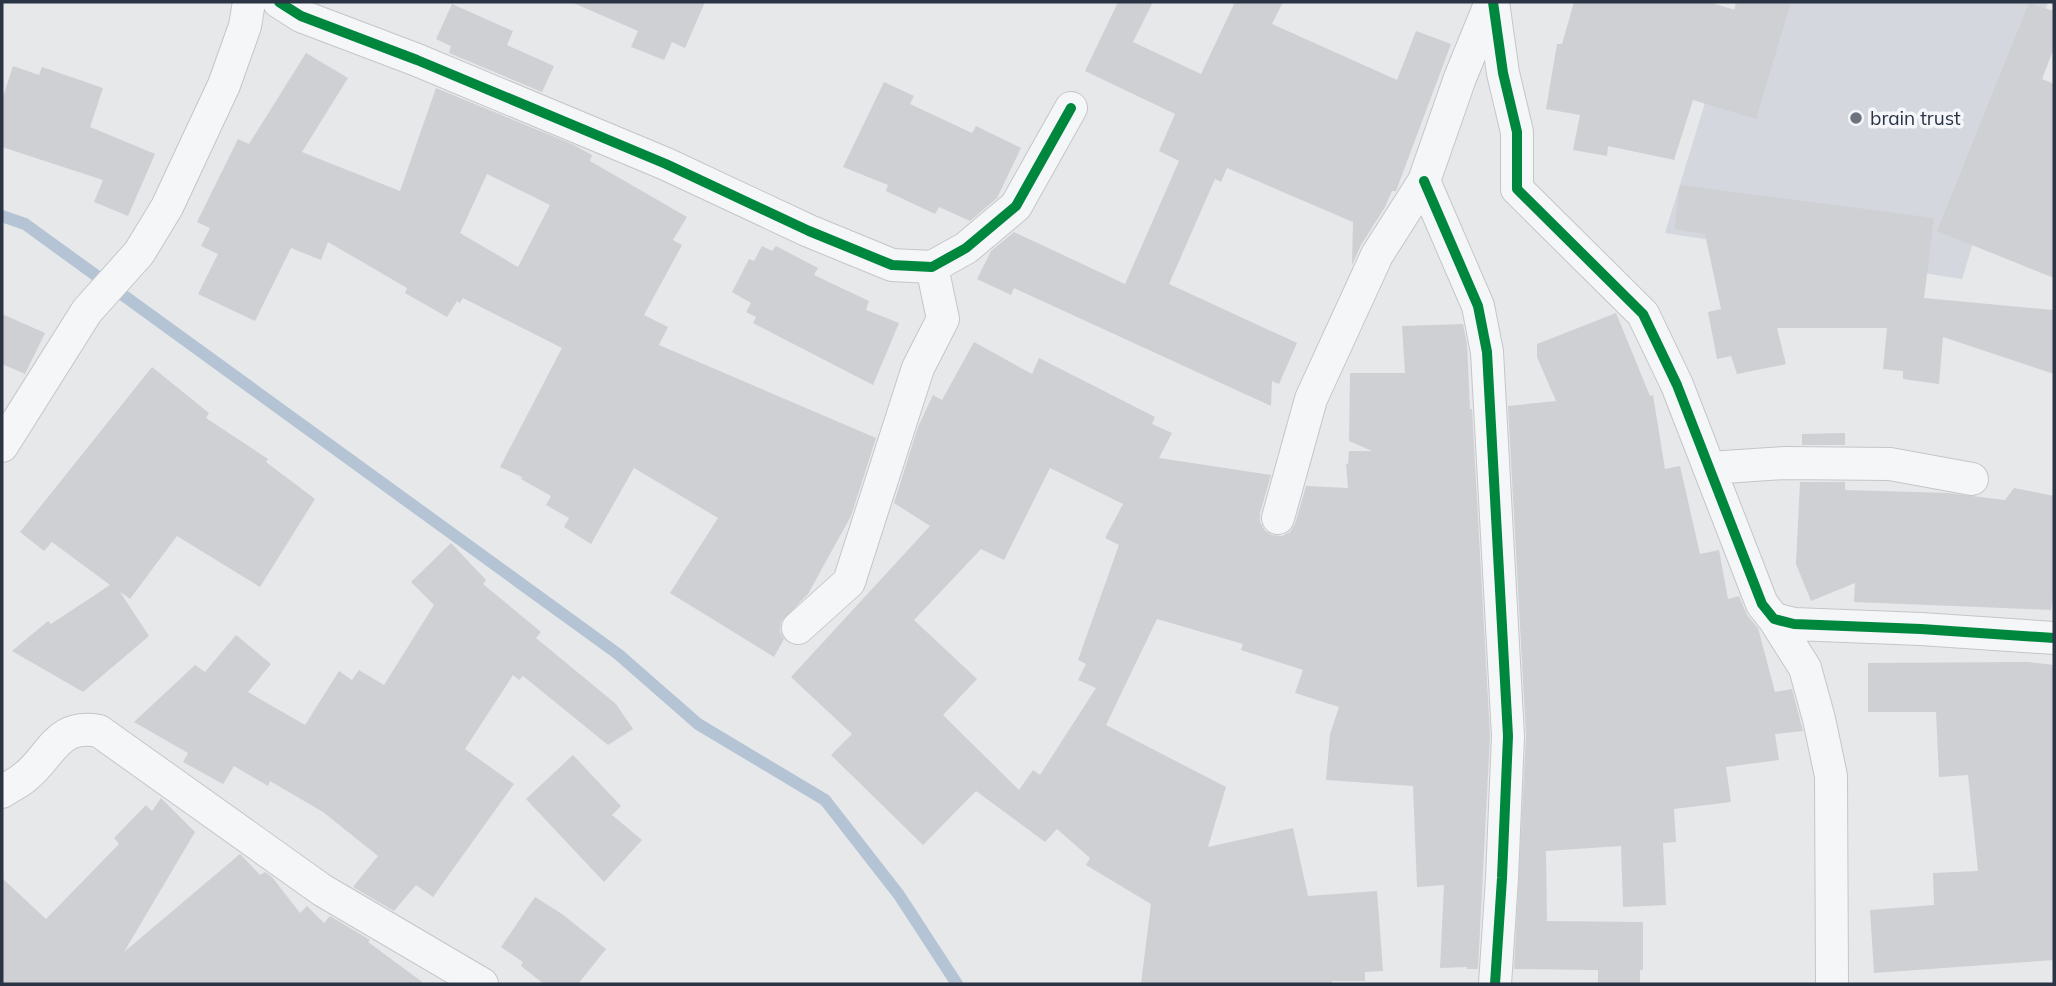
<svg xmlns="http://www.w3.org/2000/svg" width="2056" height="986" viewBox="0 0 2056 986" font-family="Mulish,sans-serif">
  <rect width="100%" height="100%" fill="#e6e8ea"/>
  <path fill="#d4d7dd" d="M 1736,2 L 2048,2 L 1962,279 L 1665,233 Z"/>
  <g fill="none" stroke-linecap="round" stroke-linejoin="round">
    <path stroke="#b4c4d5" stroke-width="12" d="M 2,216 L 25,224 L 618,654 L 698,724 L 825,800 L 899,895 L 957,984"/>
  </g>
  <path fill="#ced0d3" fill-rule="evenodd" d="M 571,2 L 705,2 L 685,48 L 672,42 L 664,60 L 631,47 L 638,31 Z
    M 1118,2 L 1153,2 L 1133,42 L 1201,74 L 1235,2 L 1283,2 L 1272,24 L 1397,80 L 1416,31 L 1451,44 L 1396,191 L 1392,191 L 1385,207 L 1361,245 L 1352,265 L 1353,222 L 1227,168 L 1221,182 L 1215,179 L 1169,284 L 1297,343 L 1279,384 L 1272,381 L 1271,406 L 1014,288 L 1011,295 L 977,279 L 991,251 L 1014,232 L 1125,284 L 1179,161 L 1159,151 L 1175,114 L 1085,71 Z
    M 1574,2 L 1709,2 L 1735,10 L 1738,2 L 1791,2 L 1756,119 L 1693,100 L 1674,160 L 1608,146 L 1607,156 L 1573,150 L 1580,115 L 1546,109 L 1557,44 L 1562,44 Z
    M 2029,3 L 2054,11 L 2054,48 L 2042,79 L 2054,84 L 2054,278 L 1937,231 Z
    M 452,4 L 513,31 L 507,45 L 554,66 L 542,92 L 449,53 L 451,46 L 436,39 Z
    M 306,53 L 348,78 L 302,152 L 400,191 L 436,88 L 572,144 L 592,155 L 590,161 L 687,217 L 673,240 L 682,245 L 644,315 L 668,327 L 659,345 L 876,438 L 851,516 L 808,594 L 781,622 L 780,631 L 784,639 L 774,657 L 670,593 L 718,518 L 634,468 L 591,544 L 564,527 L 569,518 L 546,505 L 551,496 L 521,479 L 522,477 L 500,467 L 562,348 L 463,298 L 460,303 L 457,301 L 447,317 L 405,293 L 407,288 L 328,242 L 321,260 L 291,248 L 255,321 L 198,294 L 218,254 L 201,246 L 210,228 L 197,222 L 238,139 L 249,144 ZM 487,174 L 550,205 L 518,267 L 460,233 Z
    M 13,66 L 39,75 L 42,67 L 103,88 L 90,127 L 155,154 L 128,216 L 94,202 L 103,180 L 2,147 L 2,100 Z
    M 884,82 L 914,96 L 910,104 L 972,133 L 976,126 L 1021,148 L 997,198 L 970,221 L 939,207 L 935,214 L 886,191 L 888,185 L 843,167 Z
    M 1680,185 L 1934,218 L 1924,298 L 2054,310 L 2054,374 L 1943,337 L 1939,384 L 1903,379 L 1903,371 L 1883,369 L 1887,328 L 1777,328 L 1786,364 L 1737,374 L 1731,356 L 1717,359 L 1708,312 L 1721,309 L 1705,234 L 1674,229 Z
    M 762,246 L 772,251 L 776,246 L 818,268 L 814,275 L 869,301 L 866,310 L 899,323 L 873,385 L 753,323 L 756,317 L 746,312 L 751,303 L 732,292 L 749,259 L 754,261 Z
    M 1616,313 L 1650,396 L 1653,395 L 1665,469 L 1680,466 L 1700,554 L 1719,550 L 1728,599 L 1739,596 L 1747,615 L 1758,628 L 1775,692 L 1792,689 L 1803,731 L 1775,734 L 1779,760 L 1726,767 L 1731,802 L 1674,809 L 1676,842 L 1663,843 L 1666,905 L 1623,907 L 1621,846 L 1546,851 L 1547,921 L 1643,922 L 1643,970 L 1640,970 L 1640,984 L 1598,984 L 1598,970 L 1514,969 L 1526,735 L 1508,406 L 1556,401 L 1537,357 L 1537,344 Z
    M 2,314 L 45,333 L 25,374 L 2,364 Z
    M 1463,324 L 1467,344 L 1470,409 L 1472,409 L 1490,736 L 1478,969 L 1467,969 L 1467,967 L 1440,968 L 1444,885 L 1417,887 L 1413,786 L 1326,780 L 1330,734 L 1339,707 L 1295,693 L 1303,670 L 1241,650 L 1243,644 L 1157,619 L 1106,725 L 1226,787 L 1208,847 L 1293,828 L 1308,896 L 1377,891 L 1383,971 L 1365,972 L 1365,981 L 1332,981 L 1332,984 L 1141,984 L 1151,904 L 1086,865 L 1090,858 L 1057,829 L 1045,842 L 976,791 L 923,845 L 831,755 L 852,734 L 791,677 L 930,526 L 894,503 L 918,427 L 933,395 L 942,400 L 974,342 L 1032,374 L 1039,358 L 1155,417 L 1152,424 L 1172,433 L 1159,458 L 1271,475 L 1260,513 L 1260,522 L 1265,531 L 1272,535 L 1282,536 L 1290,532 L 1295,524 L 1306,486 L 1348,488 L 1346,464 L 1348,464 L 1349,451 L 1372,451 L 1349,441 L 1350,373 L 1405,373 L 1402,326 ZM 1050,468 L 1123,504 L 1105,538 L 1119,545 L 1078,660 L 1086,664 L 1078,680 L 1096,688 L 1040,775 L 1033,770 L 1019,790 L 943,715 L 977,679 L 914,620 L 981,549 L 1004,560 Z
    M 152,367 L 209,413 L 206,418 L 268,459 L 266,462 L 315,499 L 260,587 L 177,536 L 130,599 L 120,592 L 149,636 L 83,692 L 12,651 L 48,621 L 51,624 L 110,585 L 52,542 L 44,551 L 20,532 Z
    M 1845,433 L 1845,445 L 1802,445 L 1802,434 Z
    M 1800,482 L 1845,482 L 1845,490 L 1948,493 L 2005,500 L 2014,488 L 2054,496 L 2054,589 L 2051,610 L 1854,602 L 1855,583 L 1811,601 L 1796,564 Z
    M 451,543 L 486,580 L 483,584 L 541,632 L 536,638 L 616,704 L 633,729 L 608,745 L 523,676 L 519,680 L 513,675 L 465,749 L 514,784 L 433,897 L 416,885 L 394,911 L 353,887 L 378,856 L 323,812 L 270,781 L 268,786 L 234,766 L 223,784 L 183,762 L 188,753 L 134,722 L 195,665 L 205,672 L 236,635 L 271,664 L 248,692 L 305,725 L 339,671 L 352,680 L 359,670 L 384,685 L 434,605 L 411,582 Z
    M 2027,662 L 2054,665 L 2054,960 L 1874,973 L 1870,910 L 1934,905 L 1933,873 L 1978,871 L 1968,775 L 1939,777 L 1936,712 L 1868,712 L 1868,663 Z
    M 573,755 L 621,806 L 612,815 L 642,840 L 604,882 L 526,799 Z
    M 161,798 L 195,832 L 124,952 L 240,854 L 260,875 L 265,872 L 272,877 L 300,913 L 307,906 L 324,923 L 330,916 L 370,940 L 368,942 L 425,984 L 2,984 L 2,878 L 46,919 L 119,844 L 114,838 L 146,805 L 152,811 Z
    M 535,897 L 562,914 L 606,949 L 578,984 L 544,984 L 521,966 L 523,962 L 501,947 Z"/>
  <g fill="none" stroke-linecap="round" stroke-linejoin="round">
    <g stroke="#c4c6c8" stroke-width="34">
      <path id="minor" d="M 279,2 L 301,16 L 417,60 L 666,164 L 809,231 L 892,265 L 932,267 L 966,248 L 1016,206 L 1071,108
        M 1493,2 L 1503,73 L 1517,132 L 1517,189 L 1643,314 L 1677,385 L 1762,604 L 1774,619 L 1794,624 L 1921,629 L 2054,638
        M 1424,181 L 1478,306 L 1487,352 L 1508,736 L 1502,878 L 1495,984
        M 2,446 L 87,311 L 139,253 L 167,207 L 224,85 L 245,26 L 249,2
        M 1709,468 L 1785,463 L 1890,464 L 1972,479
        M 1278,518 L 1311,399 L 1377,255 L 1424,181 L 1460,78 L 1491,2
        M 1774,619 L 1805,668 L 1819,719 L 1831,776 L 1832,984
        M 798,628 L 849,582 L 918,368 L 943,319 L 932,267
        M 2,792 C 9,787 18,783 25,777 C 52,756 56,723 99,731 L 322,890 L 482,984"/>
    </g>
    <use href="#minor" stroke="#f5f6f7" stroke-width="32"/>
    <g stroke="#f4f6f9" stroke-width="15">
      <path id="cycleway" d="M 279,2 L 301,16 L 417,60 L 666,164 L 809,231 L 892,265 L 932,267 L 966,248 L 1016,206 L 1071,108
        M 1493,2 L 1503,73 L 1517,132 L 1517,189 L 1643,314 L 1677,385 L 1762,604 L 1774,619 L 1794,624 L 1921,629 L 2054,638
        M 1424,181 L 1478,306 L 1487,352 L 1508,736 L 1502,878 L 1495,984"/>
    </g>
    <use href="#cycleway" stroke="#00873e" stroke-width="10"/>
  </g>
  <circle fill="#6c737f" stroke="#f4f6f9" stroke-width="2.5" cx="1856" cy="118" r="7"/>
  <g text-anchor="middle" stroke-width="7" stroke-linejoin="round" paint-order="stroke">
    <g font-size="19" fill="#2b3445" stroke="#f4f6f9" text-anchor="start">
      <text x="1870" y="125">brain trust</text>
    </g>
  </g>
  <rect width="2056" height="986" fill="none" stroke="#2b3445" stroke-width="7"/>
</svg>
